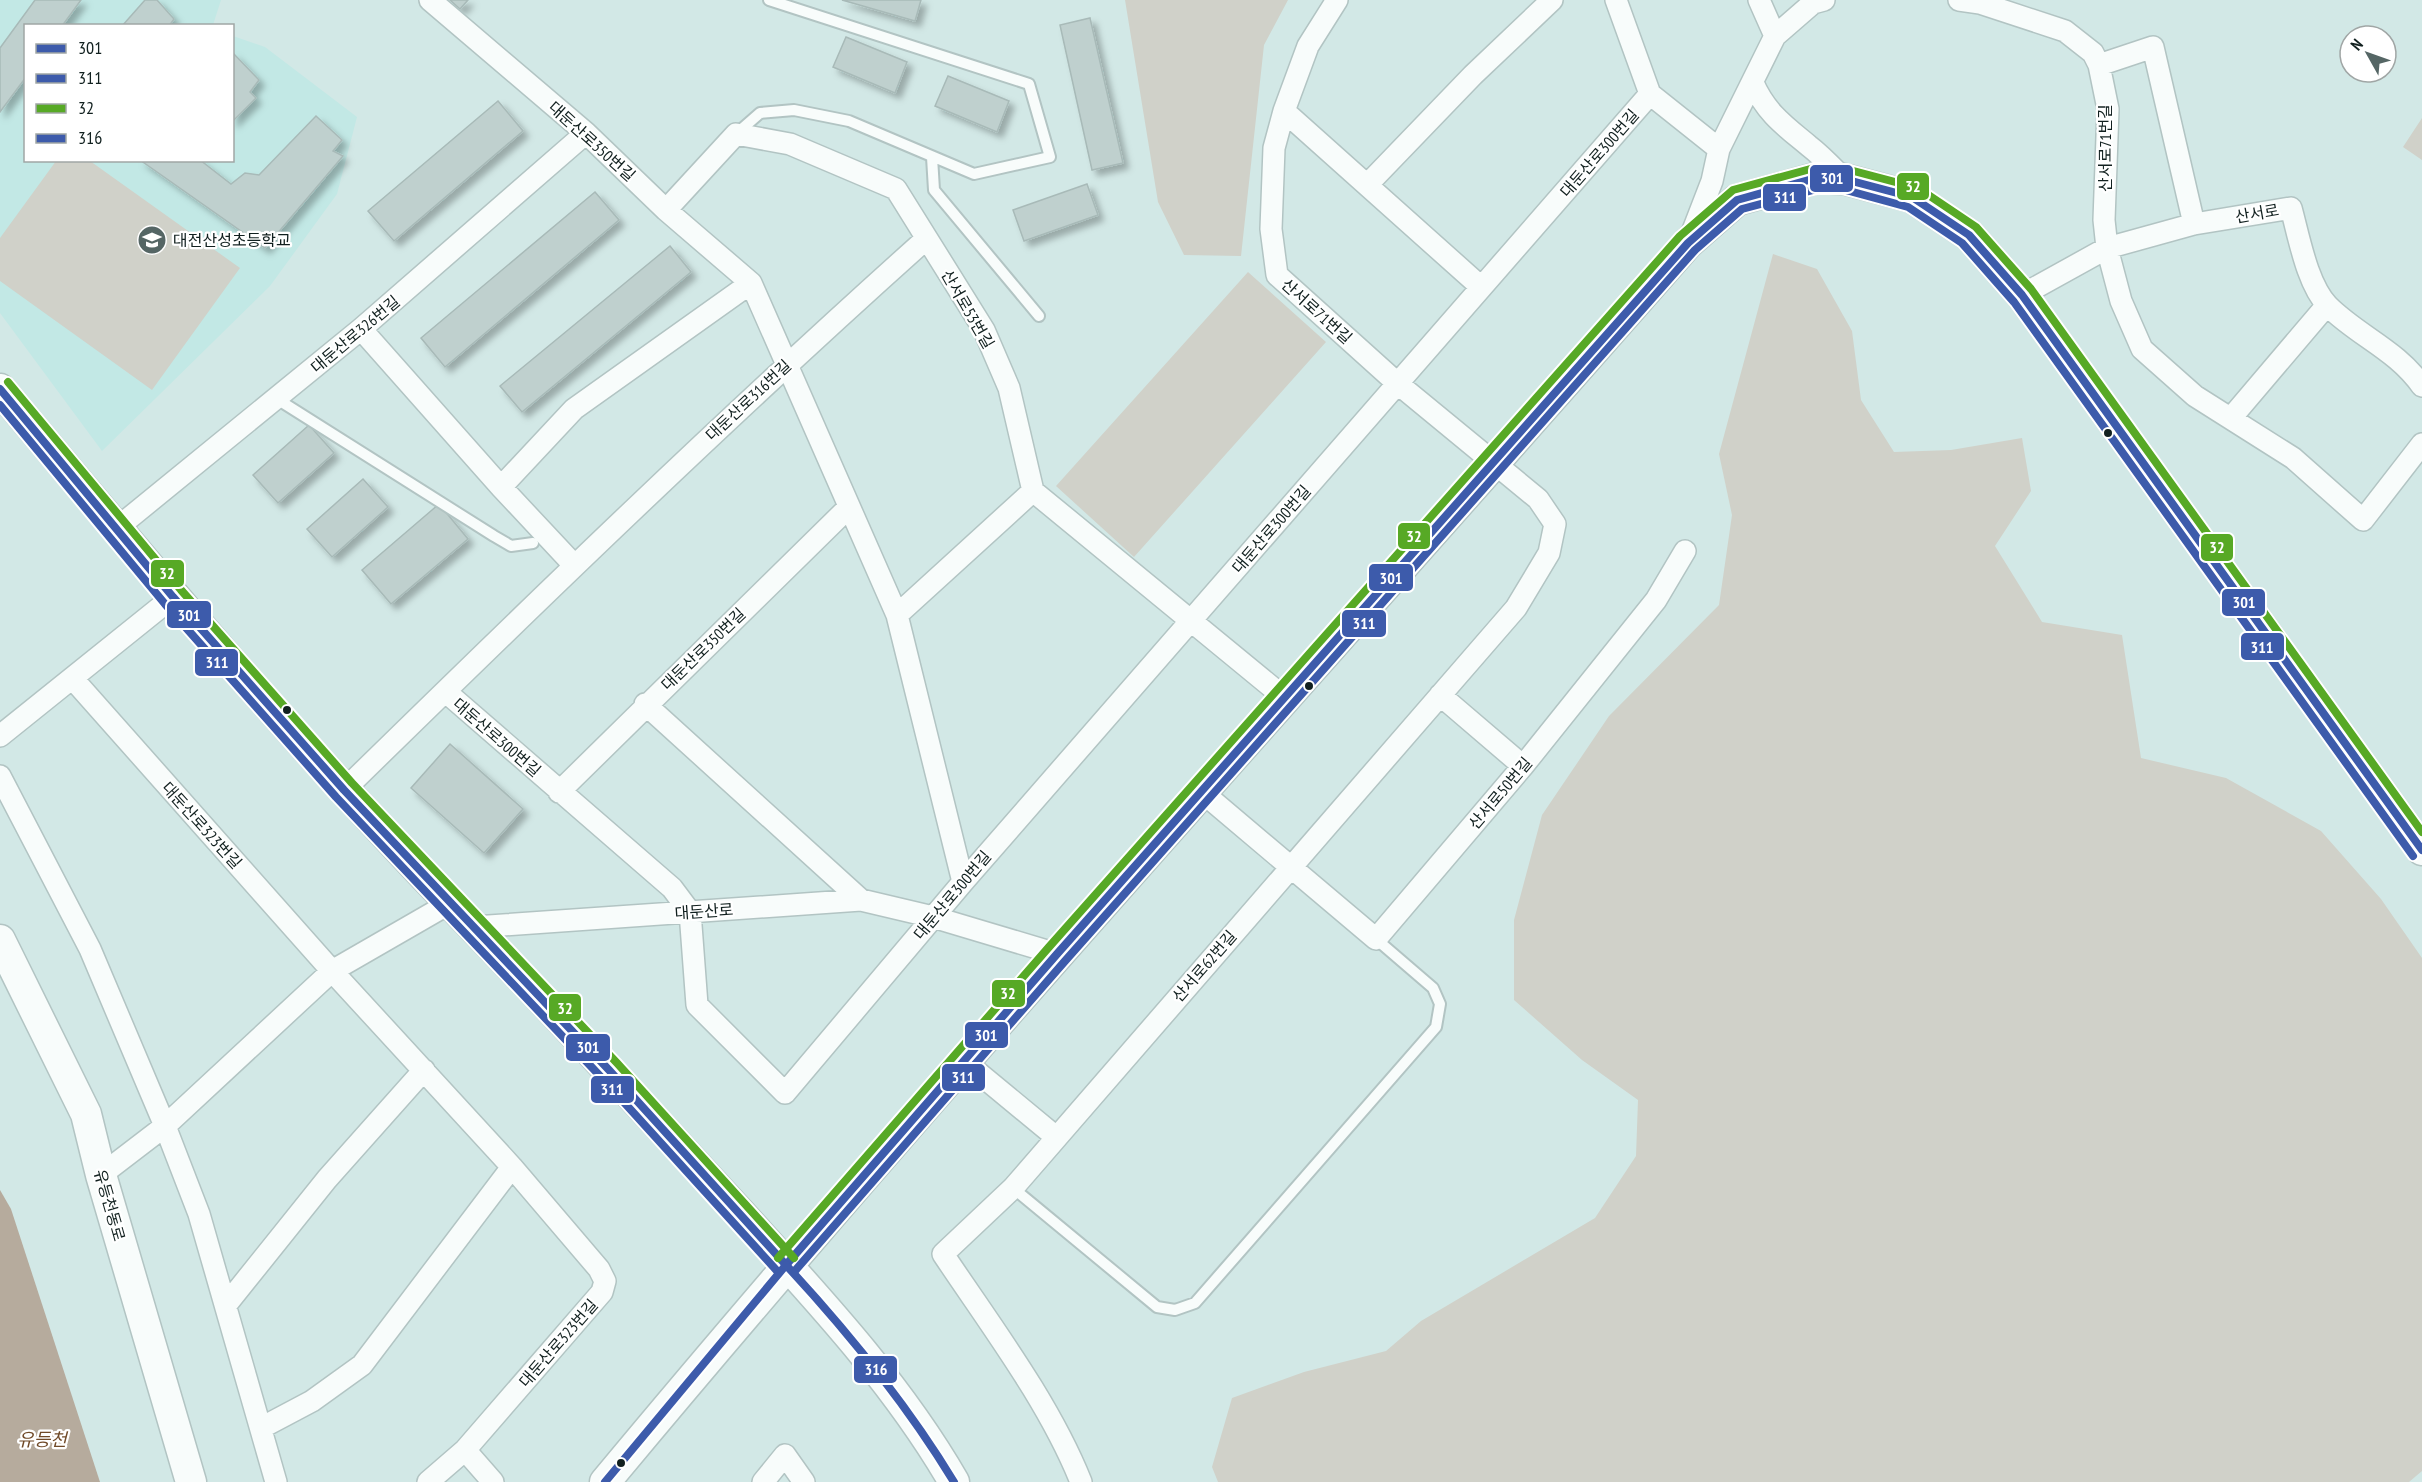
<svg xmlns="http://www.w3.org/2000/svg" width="2422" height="1482" viewBox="0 0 2422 1482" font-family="'PT Sans Narrow','Noto Sans KR',sans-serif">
  <defs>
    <filter id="shadow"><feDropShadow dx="5.5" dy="5.5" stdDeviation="3" flood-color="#0004"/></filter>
  </defs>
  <rect width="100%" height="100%" fill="#d2e8e6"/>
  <path fill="#c2e8e5" d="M 0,0 L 221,0 L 213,25 L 26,26 L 26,160 L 232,160 L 233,36 L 265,47 L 357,117 L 337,194 L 270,286 L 102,451 L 0,313 Z"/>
  <path fill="#d0d1c9" d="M 1125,0 L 1288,0 L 1264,45 L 1241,256 L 1184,255 L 1158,202 Z
    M 2422,118 L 2422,160 L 2403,147 Z
    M 56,161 L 90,161 L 240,268 L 152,390 L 0,281 L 0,238 Z
    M 1773,254 L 1817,269 L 1852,331 L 1861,400 L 1894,452 L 1951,450 L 2022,438 L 2031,491 L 1995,546 L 2042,622 L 2122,635 L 2141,758 L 2226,778 L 2321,831 L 2381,899 L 2422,958 L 2422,1471 L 2409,1482 L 1218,1482 L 1212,1467 L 1232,1398 L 1304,1372 L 1386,1351 L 1421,1321 L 1595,1218 L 1636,1156 L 1638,1100 L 1582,1060 L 1514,1000 L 1514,920 L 1542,815 L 1609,716 L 1719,605 L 1732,515 L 1719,454 Z
    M 1248,272 L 1326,342 L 1134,557 L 1056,486 Z"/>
  <path fill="#b6ab9d" d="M 0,1190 L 11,1209 L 100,1482 L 0,1482 Z"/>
  <path fill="#bfd0ce" stroke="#a8bab8" stroke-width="1.5" filter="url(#shadow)" d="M 35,0 L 81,0 L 62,26 L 26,26 L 26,77 L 0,112 L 0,48 Z
    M 145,0 L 157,0 L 174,19 L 169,26 L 122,26 Z
    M 450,0 L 468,0 L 460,9 Z
    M 842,0 L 921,0 L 915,21 Z
    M 1090,18 L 1123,163 L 1092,170 L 1060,25 Z
    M 846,37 L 907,62 L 895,93 L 833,67 Z
    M 233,53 L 259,80 L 250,92 L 256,98 L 232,122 Z
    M 948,76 L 1009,101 L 997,132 L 935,106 Z
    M 498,101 L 523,131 L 394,241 L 368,211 Z
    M 316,116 L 342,140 L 333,151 L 343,156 L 265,248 L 140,160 L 200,160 L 231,184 L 245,173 L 259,175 Z
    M 1087,184 L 1098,215 L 1024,241 L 1013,210 Z
    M 595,192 L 619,220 L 445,367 L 421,338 Z
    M 670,246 L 691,272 L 522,412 L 500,386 Z
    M 309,425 L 334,453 L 278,503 L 253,475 Z
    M 363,479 L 388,507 L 332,557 L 307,529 Z
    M 439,504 L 468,539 L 391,604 L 362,570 Z
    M 450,744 L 523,809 L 484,853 L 411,788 Z"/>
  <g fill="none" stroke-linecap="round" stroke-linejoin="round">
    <g stroke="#b2c4c3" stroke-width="14">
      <path id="lane" d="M 736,134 L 760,113 L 794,110 L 849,121 L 974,174 L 1050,157 L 1029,84 L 769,0
        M 932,157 L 934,190 L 1039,316
        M 277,399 L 494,536 L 511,546 L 533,543
        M 1013,1188 L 1157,1307 L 1175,1310 L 1195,1303 L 1436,1027 L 1440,1004 L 1433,988 L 1376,939"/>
    </g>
    <g stroke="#b2c4c3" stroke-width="24">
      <path id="street" d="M 430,0 L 586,133 L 666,210 L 751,283 L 897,615 L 963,882
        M 1616,0 L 1650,94
        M 1759,0 L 1775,36
        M 1959,0 L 1980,3 L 2065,31 L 2093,53 L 2099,65 L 2108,109 L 2104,220 L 2107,248 L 2121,301 L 2142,349 L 2195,396 L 2293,458 L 2363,520 L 2422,444
        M 2099,65 L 2153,47 L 2194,224
        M 1753,83 C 1766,113 1785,126 1809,146 C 1822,156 1833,168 1844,179
        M 1650,94 L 1719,149
        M 1284,111 L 1481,287
        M 1367,185 L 1473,75 L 1552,0
        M 666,210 L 736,134 L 790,144 L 896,189 L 984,330 L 1009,388 L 1033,491 L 1285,698
        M 1690,238 L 1712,181 L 1719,149 L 1775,36 L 1813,3 L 1824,0
        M 2022,295 L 2107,248 L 2194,224 L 2291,208 C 2299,237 2307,284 2328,306 C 2358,336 2397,350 2422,386
        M 361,329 L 501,487 L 574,565
        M 2231,418 L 2327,305
        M 501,487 L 574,409 L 751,283
        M 117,528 L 361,329 L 586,133
        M 897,615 L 1033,491
        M 73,679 L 332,971 L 512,1167 L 599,1269 L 605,1281 L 602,1292 L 465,1450 L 428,1482
        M 446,692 L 672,888 L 690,912 L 697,1005 L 785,1093 L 963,882 L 1650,94
        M 1440,695 L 1523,766
        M 645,704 L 861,900
        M 0,736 L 173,597
        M 0,776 L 90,949 L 165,1126 L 199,1214 L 276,1482
        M 344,790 C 535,603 727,417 926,239
        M 559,792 L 848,508
        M 1202,792 L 1376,939 L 1523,766 L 1656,600 L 1685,551
        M 474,927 L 861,900 L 933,917 L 1057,954
        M 964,1061 L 1056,1137
        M 101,1175 L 165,1126 L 332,971 L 450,903
        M 226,1305 L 327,1179 L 424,1070
        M 261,1428 L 312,1401 L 362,1365 L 512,1167
        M 465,1450 L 493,1482
        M 763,1482 L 785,1455 L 804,1482
        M 1081,1482 C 1049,1402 991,1326 943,1254 L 1013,1188 L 1516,608 L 1549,553 L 1555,524 L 1538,499 L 1397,383 L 1277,275 L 1271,229 L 1274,148 L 1284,111 L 1308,46 L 1337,0"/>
    </g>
    <g stroke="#b2c4c3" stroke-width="33">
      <path id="secondary" d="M 0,389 C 146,564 293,740 452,905 C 550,1006 645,1110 741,1214 C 817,1298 897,1383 954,1482
        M 0,940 L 86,1114 L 101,1175 L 191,1482
        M 605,1482 C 956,1060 1327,656 1688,243 L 1737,200 L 1816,178 L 1844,179 L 1912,197 L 1969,235 L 2022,295 L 2422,850"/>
    </g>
    <use href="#lane" stroke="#f8fcfb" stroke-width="10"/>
    <use href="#street" stroke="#f8fcfb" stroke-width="21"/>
    <use href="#secondary" stroke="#f8fcfb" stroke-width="30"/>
    <g stroke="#fff" stroke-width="12">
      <path id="bus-1" d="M 0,389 L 173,597 L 344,790 L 609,1070 L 786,1265
        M 786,1265 L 1057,954 L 1688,243 L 1737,200 L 1816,178 L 1844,179 L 1912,197 L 1969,235 L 2022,295 L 2422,850"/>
    </g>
    <g stroke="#fff" stroke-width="12">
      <path id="bus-2" d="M 0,405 L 165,604 L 336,797 L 601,1077 L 778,1272
        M 794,1272 L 1065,961 L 1695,250 L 1742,209 L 1817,189 L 1842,189 L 1908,207 L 1962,243 L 2014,302 L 2413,856"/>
    </g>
    <g stroke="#fff" stroke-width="12">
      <path id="bus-3" d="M 8,382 L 181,590 L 352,783 L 617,1063 L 794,1258
        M 778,1258 L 1049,947 L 1680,236 L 1733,190 L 1814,168 L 1846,169 L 1918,188 L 1976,227 L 2031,289 L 2422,832"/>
    </g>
    <g stroke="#fff" stroke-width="12">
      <path id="bus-4" d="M 786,1265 C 849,1333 906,1403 954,1482
        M 605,1482 L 786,1265"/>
    </g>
    <use href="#bus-1" stroke="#3d5bab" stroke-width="8"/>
    <use href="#bus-2" stroke="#3d5bab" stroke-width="8"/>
    <use href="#bus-3" stroke="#57a925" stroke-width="8"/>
    <use href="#bus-4" stroke="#3d5bab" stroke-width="8"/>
  </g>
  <defs>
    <g id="school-disc" transform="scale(1.5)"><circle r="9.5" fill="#556665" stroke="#fff"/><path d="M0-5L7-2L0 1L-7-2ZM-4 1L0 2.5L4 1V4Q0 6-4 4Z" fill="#fff"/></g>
  </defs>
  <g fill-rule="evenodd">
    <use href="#school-disc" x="152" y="240"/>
  </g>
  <g fill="#11201f" stroke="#fff" stroke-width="2">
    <circle cx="2108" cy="433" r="5"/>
    <circle cx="1309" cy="686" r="5"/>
    <circle cx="287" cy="710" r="5"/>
    <circle cx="621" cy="1463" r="5"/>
  </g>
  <g text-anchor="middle" stroke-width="4.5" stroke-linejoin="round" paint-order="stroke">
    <g font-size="16" fill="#11201f" stroke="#fff">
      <text transform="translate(592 141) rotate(42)" y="6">대둔산로350번길</text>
      <text transform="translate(2105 148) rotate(-90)" y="6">산서로71번길</text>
      <text transform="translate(1599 153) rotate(-49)" y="6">대둔산로300번길</text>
      <text transform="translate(2257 213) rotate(-10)" y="6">산서로</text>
      <text transform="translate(968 309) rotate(60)" y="6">산서로53번길</text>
      <text transform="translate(1317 311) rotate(42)" y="6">산서로71번길</text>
      <text transform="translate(355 334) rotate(-40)" y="6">대둔산로326번길</text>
      <text transform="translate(748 400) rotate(-43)" y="6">대둔산로316번길</text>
      <text transform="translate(1271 529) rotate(-49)" y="6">대둔산로300번길</text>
      <text transform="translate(703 649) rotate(-44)" y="6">대둔산로350번길</text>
      <text transform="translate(497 737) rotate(41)" y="6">대둔산로300번길</text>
      <text transform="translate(1500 793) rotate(-50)" y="6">산서로50번길</text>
      <text transform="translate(202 825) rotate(48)" y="6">대둔산로323번길</text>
      <text transform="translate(952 895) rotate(-50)" y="6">대둔산로300번길</text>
      <text transform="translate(704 911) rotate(-4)" y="6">대둔산로</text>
      <text transform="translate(1204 966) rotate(-49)" y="6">산서로62번길</text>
      <text transform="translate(110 1205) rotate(74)" y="6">유등천동로</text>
      <text transform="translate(558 1343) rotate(-49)" y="6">대둔산로323번길</text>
    </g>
    <g font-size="16" fill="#11201f" stroke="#fff" text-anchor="start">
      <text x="173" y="246">대전산성초등학교</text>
    </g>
    <g font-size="18" font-style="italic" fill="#704a28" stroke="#fff">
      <text x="42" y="1446">유등천</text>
    </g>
  </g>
  <g stroke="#fff" stroke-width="2">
    <rect x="1809" y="164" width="45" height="29" rx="6" fill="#3d5bab"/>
    <rect x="1896" y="172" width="34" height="29" rx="6" fill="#57a925"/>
    <rect x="1762" y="183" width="45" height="29" rx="6" fill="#3d5bab"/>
    <rect x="1397" y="522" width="34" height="28" rx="6" fill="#57a925"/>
    <rect x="2200" y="533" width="34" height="29" rx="6" fill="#57a925"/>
    <rect x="150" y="559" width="35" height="29" rx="6" fill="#57a925"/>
    <rect x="1368" y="563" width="46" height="29" rx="6" fill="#3d5bab"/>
    <rect x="2221" y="588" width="45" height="29" rx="6" fill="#3d5bab"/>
    <rect x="166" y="600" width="46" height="29" rx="6" fill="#3d5bab"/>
    <rect x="1341" y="609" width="46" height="29" rx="6" fill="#3d5bab"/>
    <rect x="2240" y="632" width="45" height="29" rx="6" fill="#3d5bab"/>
    <rect x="194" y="648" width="45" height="29" rx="6" fill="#3d5bab"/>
    <rect x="991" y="979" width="35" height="29" rx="6" fill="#57a925"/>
    <rect x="548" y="993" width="34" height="29" rx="6" fill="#57a925"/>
    <rect x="964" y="1021" width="45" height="28" rx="6" fill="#3d5bab"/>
    <rect x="565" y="1033" width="46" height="29" rx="6" fill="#3d5bab"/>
    <rect x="941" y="1063" width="45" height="29" rx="6" fill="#3d5bab"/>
    <rect x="590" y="1075" width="45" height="29" rx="6" fill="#3d5bab"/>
    <rect x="853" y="1355" width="45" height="29" rx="6" fill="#3d5bab"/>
  </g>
  <g font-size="16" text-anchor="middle" font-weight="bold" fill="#fff">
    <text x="1832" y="184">301</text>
    <text x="1913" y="192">32</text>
    <text x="1785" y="203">311</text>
    <text x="1414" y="542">32</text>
    <text x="2217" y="553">32</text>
    <text x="167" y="579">32</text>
    <text x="1391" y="584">301</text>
    <text x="2244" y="608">301</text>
    <text x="189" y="621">301</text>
    <text x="1364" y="629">311</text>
    <text x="2262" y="653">311</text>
    <text x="217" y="668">311</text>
    <text x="1008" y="999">32</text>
    <text x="565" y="1014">32</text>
    <text x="986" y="1041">301</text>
    <text x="588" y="1053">301</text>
    <text x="963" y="1083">311</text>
    <text x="612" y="1095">311</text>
    <text x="876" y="1375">316</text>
  </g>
  <rect x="24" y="24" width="210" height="138" fill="#ffffff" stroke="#a0a6a5" stroke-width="1.5"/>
  <rect x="36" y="44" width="30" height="9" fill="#3d5bab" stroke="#a0a6a5" stroke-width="1.5"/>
  <text x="78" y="54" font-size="18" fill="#11201f">301</text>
  <rect x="36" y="74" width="30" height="9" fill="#3d5bab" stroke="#a0a6a5" stroke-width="1.5"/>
  <text x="78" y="84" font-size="18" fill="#11201f">311</text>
  <rect x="36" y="104" width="30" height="9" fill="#57a925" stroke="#a0a6a5" stroke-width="1.5"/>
  <text x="78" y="114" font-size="18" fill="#11201f">32</text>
  <rect x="36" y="134" width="30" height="9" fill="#3d5bab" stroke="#a0a6a5" stroke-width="1.5"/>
  <text x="78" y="144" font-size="18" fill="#11201f">316</text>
  <g transform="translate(2368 54) rotate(310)"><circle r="28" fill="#ffffff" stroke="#a0a6a5" stroke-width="1.5"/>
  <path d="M0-4.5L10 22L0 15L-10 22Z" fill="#556665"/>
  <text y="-9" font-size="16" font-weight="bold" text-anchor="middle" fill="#11201f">N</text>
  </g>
</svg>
